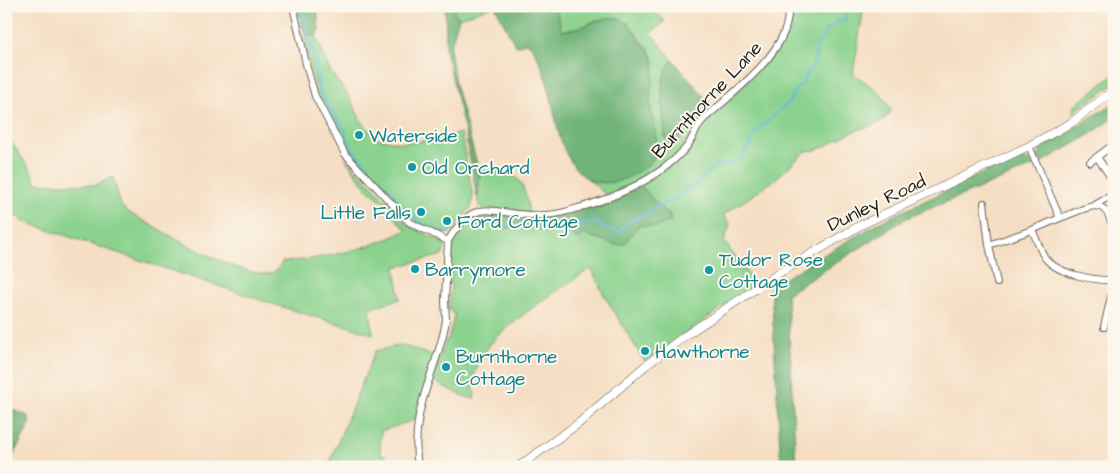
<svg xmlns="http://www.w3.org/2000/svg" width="1120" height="473" viewBox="0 0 1120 473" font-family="'Architects Daughter',sans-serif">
  <rect width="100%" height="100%" fill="#fbf7ec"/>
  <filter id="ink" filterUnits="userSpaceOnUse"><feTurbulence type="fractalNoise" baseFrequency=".02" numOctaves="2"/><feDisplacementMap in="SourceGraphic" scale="10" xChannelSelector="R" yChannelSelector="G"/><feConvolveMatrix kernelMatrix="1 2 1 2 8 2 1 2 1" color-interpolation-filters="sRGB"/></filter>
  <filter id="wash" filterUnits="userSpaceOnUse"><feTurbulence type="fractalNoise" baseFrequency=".0096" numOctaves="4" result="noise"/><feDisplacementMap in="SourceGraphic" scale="20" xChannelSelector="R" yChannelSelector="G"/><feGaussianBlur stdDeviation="1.12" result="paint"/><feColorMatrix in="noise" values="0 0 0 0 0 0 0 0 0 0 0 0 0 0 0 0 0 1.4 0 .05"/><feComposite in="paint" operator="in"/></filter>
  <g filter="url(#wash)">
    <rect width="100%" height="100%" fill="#f5dec3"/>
    <path fill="#8ad28d" stroke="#537754" d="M 453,6 L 493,6 L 459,18 L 454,12 Z
      M 555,6 L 650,6 L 665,21 L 651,33 L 673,60 C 661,74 662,96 664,113 L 687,129 L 701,110 L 702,94 L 713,109 L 678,153 L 646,177 L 607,196 L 588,179 L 599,182 L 631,176 L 656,150 L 655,134 L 650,103 L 654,62 L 652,54 L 628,23 L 596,20 L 582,27 L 561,31 Z
      M 794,6 L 864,6 L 853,74 C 873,87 880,90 891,110 C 885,125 867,126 854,131 C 838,137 824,151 806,151 L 772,182 L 723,215 L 730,224 L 724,241 L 755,284 L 645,362 L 605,297 L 591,268 C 564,287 497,327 483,355 C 479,364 473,374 473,384 C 473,390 476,393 474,399 L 465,397 L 433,381 C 433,373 443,350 446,340 L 448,340 L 455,314 L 449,311 C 449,302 451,293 451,284 C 451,253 446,239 473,216 L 482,223 L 490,223 L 503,228 L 526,227 L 545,231 L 553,227 L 558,227 L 572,233 L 577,240 L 584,234 L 624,243 L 639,225 L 657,227 L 670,214 L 662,209 L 641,186 L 681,156 L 703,124 L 715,114 L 773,55 L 787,35 Z
      M 305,35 L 316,36 L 330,71 L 350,98 L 360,119 L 376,138 L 401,143 L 422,141 L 461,133 L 473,197 L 471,208 L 451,232 L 447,234 L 435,232 L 417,223 L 384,189 L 356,163 L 346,151 L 336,129 L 319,99 L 309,64 Z
      M 1114,75 L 1114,84 L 1072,113 L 1075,105 Z
      M 6,134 L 33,174 L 36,183 L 96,185 L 113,177 L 121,206 L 131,214 C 158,228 244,281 272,273 C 277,271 279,267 282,262 C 323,259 370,249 407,230 L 400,224 L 383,202 L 371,192 L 361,181 L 345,158 L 389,203 L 407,225 L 445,243 L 443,255 L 395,267 L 400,299 L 370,308 L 373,334 L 279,306 L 21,221 L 19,217 L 6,214 Z
      M 493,169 C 523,173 524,186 529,213 L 483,208 L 479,206 C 475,194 482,182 479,170 Z
      M 401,345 L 434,356 L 414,420 L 381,431 L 380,454 L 386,455 L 382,467 L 328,467 L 375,351 Z"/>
    <path fill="#6fb478" stroke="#46684a" d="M 296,6 L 317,6 L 319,31 L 316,36 L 305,35 Z
      M 445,6 L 453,6 L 454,12 L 459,18 L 450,48 L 455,83 L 480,175 L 477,197 L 465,132 L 445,49 L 446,36 Z
      M 495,6 L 555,6 L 562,31 C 568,30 574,29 580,27 C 593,24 606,14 620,19 C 631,23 634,33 640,41 C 644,46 649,49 652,56 C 658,70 650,86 650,101 C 650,118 662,140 654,157 C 651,164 643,168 637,172 C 619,184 595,189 578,171 C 558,149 557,121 550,94 C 546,77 540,59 530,44 L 525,43 L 518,46 L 515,45 Z
      M 673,60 L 702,94 L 701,110 L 676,142 L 669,143 L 665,137 C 664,112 655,80 673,60 Z
      M 1114,103 L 1114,118 L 1086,137 L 1041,163 L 907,218 L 787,294 L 796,467 L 781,467 L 771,286 L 878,223 L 1011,160 L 1020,157 L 1029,161 L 1039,156 L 1041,149 Z
      M 641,186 L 662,209 L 670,214 L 671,220 L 657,227 L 639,225 L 624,244 L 616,245 L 584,234 L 577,240 C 569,229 557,224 545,231 L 526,227 L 503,228 L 490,223 L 482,223 L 473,216 C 494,209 520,218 542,217 C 577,216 609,200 641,186 Z
      M 6,407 L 28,416 L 30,424 L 7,467 Z"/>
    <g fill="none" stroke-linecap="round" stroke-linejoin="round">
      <path stroke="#5fbbdd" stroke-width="2" d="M 301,6 L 314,59 L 319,87 L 325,101 L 343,127 L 351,147 L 369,168
        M 372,173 L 388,187 L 398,200
        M 403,205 L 415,217 L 417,221 L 435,230 L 448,233
        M 468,221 L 478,219 L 492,222 L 500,225 L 528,225 L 541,229 L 552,224 L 570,226 L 593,221 L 610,230 L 619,232 L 626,224 L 677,197 L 683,191 L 701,181 L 708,172 L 719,164 L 729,164 L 743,157 L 745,150 L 753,143 L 751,138 L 753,135 L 781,109 L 788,104 L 796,89 L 802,85 L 805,77 L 815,62 L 817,42 L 824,38 L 826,30 L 833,26 L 834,23 L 845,20 L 848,6"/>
    </g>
  </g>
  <g filter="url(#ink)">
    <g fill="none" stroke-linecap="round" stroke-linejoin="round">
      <g stroke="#686056" stroke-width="8">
        <path id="minor" d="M 293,6 L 307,68 L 315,96 L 345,154 L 409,222 L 448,241
          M 1029,146 L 1060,218 C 1091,207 1108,192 1114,236
          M 1097,157 L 1114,182
          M 1090,162 L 1113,145
          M 984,203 L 989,245 L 997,283
          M 1095,205 L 1114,194
          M 1032,230 C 1037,239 1040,252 1046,259 C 1058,274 1096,281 1114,280
          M 989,245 L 1032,230 L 1060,218
          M 1104,327 L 1114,284
          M 418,467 C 410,412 432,381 444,331 L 446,320 L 445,301 L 448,241 C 454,231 463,218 474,213 C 487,207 505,213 519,214 C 535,216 552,216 568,211 C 609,200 655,182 684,150 C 693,141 695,127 705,118 C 729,97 773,62 784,32 C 788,24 787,15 790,6"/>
      </g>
      <g stroke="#686056" stroke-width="9">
        <path id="major" d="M 518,467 L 579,423 L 645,366 L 686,335 L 784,270 L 859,226 L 1029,146 L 1071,123 L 1114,90"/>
      </g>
      <use href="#minor" stroke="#fff" stroke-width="6"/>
      <use href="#major" stroke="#fff" stroke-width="8"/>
    </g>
  </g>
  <g fill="#0f9aa8" stroke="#fbf7ec" stroke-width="2">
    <circle cx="359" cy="135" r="5"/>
    <circle cx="412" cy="167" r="5"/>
    <circle cx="421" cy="212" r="5"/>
    <circle cx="447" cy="221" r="5"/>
    <circle cx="415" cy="269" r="5"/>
    <circle cx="709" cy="270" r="5"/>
    <circle cx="645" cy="351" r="5"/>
    <circle cx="446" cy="367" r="5"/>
  </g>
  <g text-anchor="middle" stroke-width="4" stroke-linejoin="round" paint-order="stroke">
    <g font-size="19" fill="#1c1c1c" stroke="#fbf7ec">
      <text transform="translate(706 99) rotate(-47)" y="7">Burnthorne Lane</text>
      <text transform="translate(876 202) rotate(-26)" y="7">Dunley Road</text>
    </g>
    <g font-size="19" fill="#0d838f" stroke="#fbf7ec" text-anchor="start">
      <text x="369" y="142">Waterside</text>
      <text x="422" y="174">Old Orchard</text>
      <text x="411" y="219" text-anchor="end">Little Falls</text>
      <text x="457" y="228">Ford Cottage</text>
      <text x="719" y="266">Tudor Rose<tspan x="719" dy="22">Cottage</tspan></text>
      <text x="425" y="276">Barrymore</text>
      <text x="655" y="358">Hawthorne</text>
      <text x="456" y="363">Burnthorne<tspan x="456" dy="22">Cottage</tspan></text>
    </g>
  </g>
  <rect width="1120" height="473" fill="none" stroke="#fbf7ec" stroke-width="25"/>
</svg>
